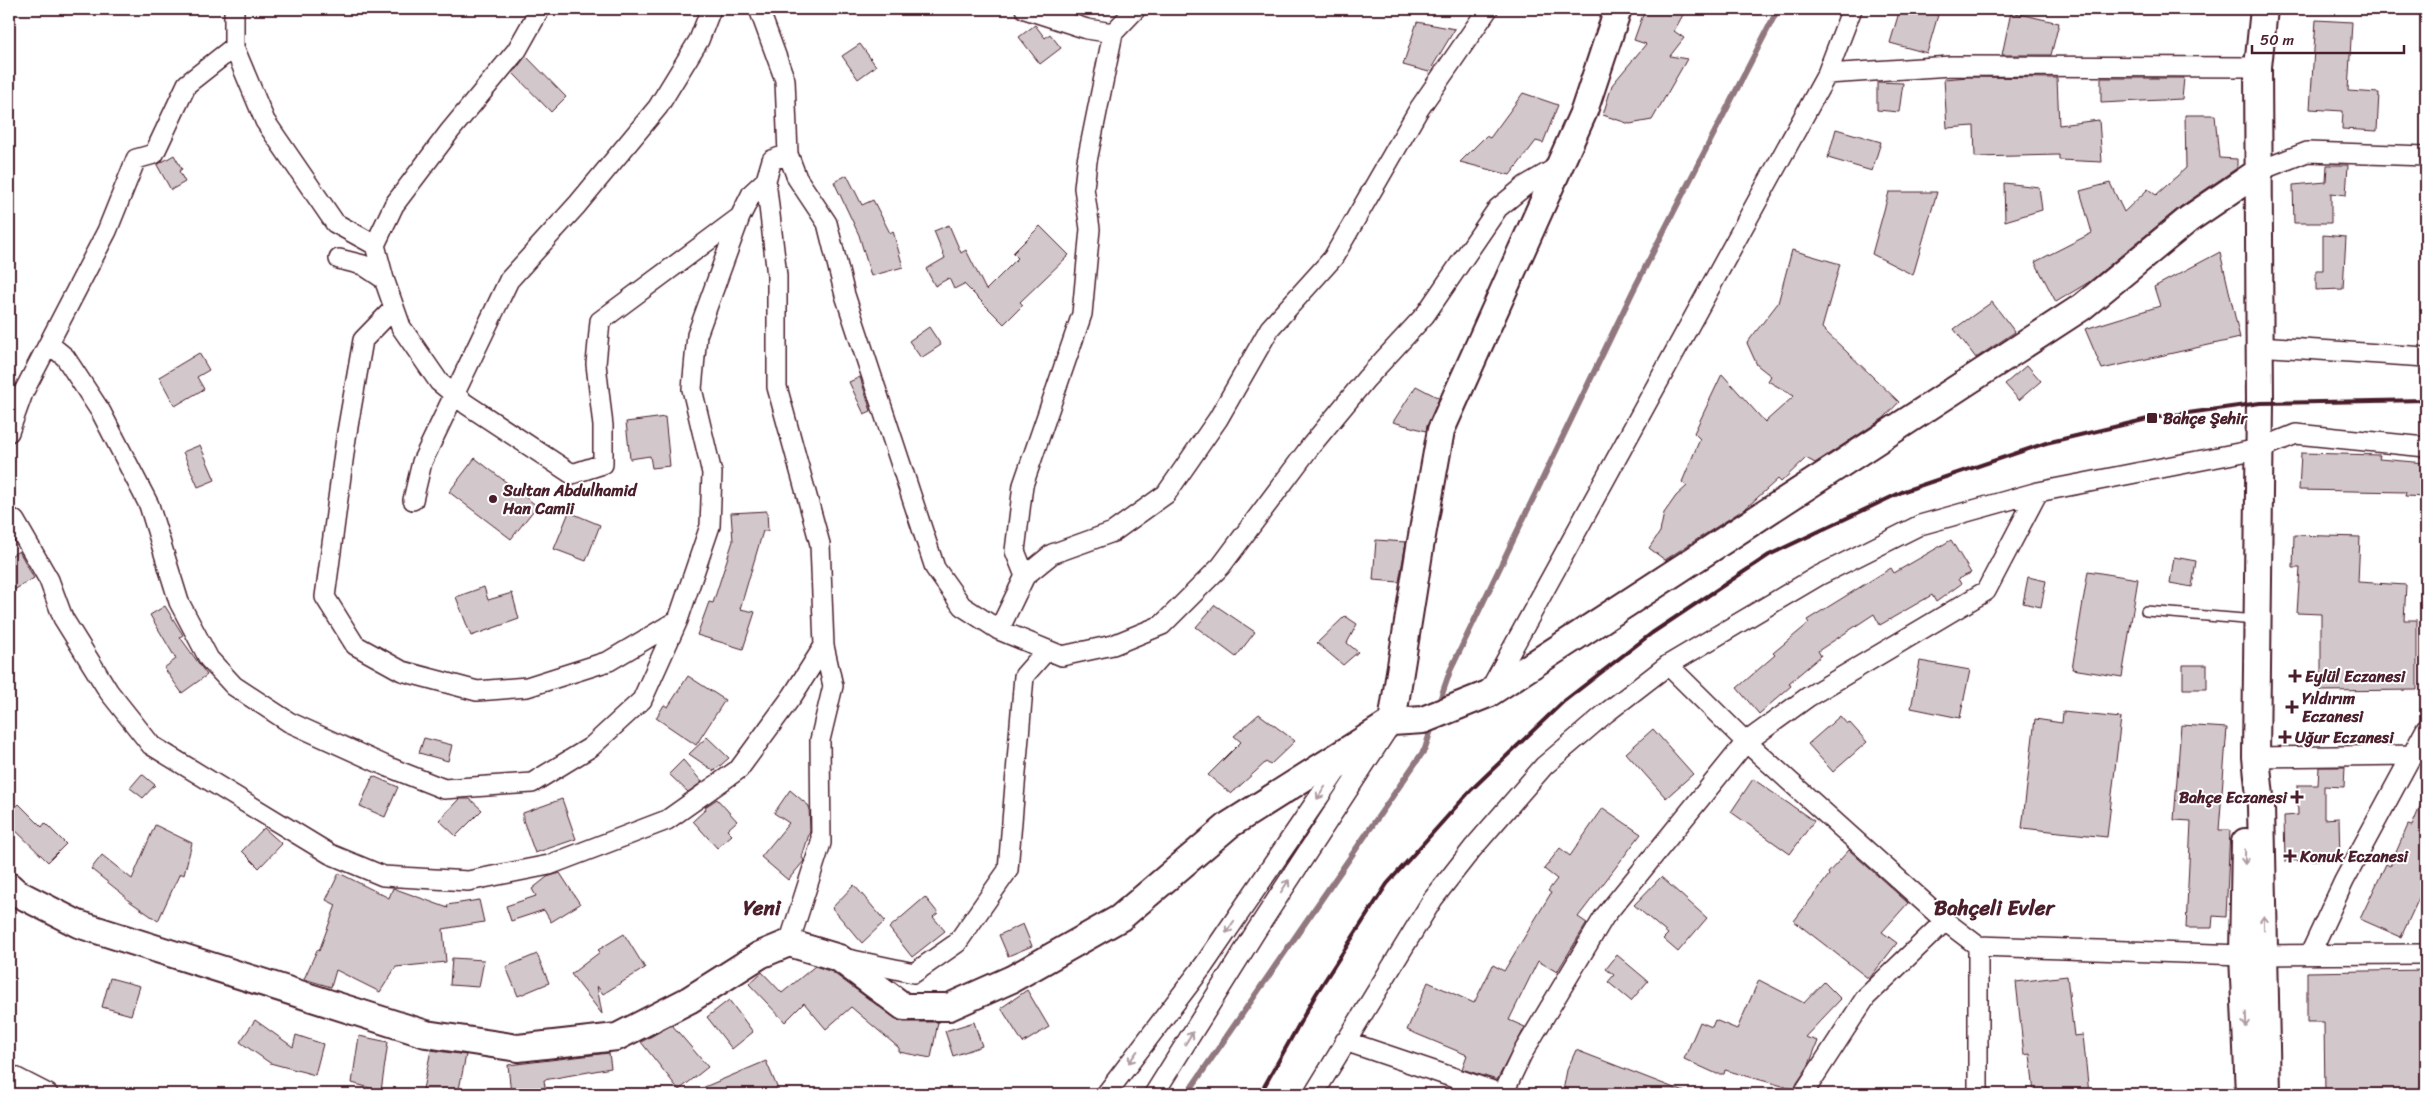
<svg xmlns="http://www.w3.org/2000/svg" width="2435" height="1103" viewBox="0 0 2435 1103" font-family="Sriracha,sans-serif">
  <rect width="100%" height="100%" fill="#fff"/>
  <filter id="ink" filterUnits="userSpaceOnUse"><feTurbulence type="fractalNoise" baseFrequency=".02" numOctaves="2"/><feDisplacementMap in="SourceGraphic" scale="10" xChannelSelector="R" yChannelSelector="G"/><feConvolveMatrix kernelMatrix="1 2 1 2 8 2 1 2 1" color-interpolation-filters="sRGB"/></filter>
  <g filter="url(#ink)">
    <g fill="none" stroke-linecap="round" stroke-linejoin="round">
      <path stroke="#91787e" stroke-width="6" d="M 1438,706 L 1450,671 L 1633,291 L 1778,9
        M 1187,1094 L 1425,749 L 1433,723"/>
    </g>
    <path fill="#d2c7cb" stroke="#4a1f2b" d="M 1645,9 L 1665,9 L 1684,13 L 1674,31 L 1684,38 L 1670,56 L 1687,59 L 1652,120 L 1630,124 L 1603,115 L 1612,85 L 1646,44 L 1634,40 Z
      M 1900,9 L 1913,9 L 1938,15 L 1927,53 L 1890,43 Z
      M 2011,12 L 2059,23 L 2051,55 L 2002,55 Z
      M 2316,20 L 2352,22 L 2348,91 L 2379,93 L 2377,131 L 2342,129 L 2343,111 L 2310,109 Z
      M 1417,22 L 1455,29 L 1429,72 L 1403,65 Z
      M 1035,25 L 1045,38 L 1050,34 L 1061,48 L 1040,64 L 1019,37 Z
      M 860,44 L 876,66 L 858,79 L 842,56 Z
      M 526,56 L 566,97 L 551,112 L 513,73 Z
      M 1968,77 L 2057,78 L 2059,125 L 2099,120 L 2102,162 L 2059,160 L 2059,155 L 1975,157 L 1974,126 L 1947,128 L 1944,79 Z
      M 2101,78 L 2184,78 L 2182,99 L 2101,103 Z
      M 1877,82 L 1903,83 L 1899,112 L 1877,110 Z
      M 1523,93 L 1558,105 L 1543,143 L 1536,141 L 1510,175 L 1460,162 L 1486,136 L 1490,138 Z
      M 2185,115 L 2215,115 L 2219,158 L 2237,159 L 2237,168 L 2180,207 L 2089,282 L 2056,302 L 2035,262 L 2092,233 L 2080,191 L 2110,183 L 2124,212 L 2148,189 L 2156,195 L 2186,168 Z
      M 1836,129 L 1881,142 L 1872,171 L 1828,158 Z
      M 174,155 L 182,169 L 179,171 L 185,182 L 171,190 L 157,165 Z
      M 2327,165 L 2348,165 L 2346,195 L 2331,193 L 2331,223 L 2294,223 L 2293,185 L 2326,182 Z
      M 847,175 L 862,205 L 873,200 L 890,233 L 893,231 L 903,267 L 871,276 L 859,235 L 834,182 Z
      M 2004,183 L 2039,187 L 2042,210 L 2005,221 Z
      M 1889,192 L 1937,192 L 1913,275 L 1872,254 Z
      M 949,225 L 961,253 L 966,250 L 986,290 L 1018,258 L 1013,253 L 1040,226 L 1069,255 L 1020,302 L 1023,305 L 1004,324 L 964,284 L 954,289 L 949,278 L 935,286 L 926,269 L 945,258 L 934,231 Z
      M 2323,235 L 2346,237 L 2343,289 L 2316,290 L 2316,270 L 2323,270 Z
      M 1792,250 L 1840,264 L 1822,328 L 1899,402 L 1884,418 L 1815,463 L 1806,458 L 1781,482 L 1778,479 L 1746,508 L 1665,560 L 1649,548 L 1660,532 L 1664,513 L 1676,496 L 1687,486 L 1682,482 L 1700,439 L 1694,433 L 1722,374 L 1765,422 L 1794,396 L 1768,381 L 1771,376 L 1757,365 L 1747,343 L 1778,303 Z
      M 2220,252 L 2240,338 L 2102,369 L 2085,329 L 2160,306 L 2154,287 Z
      M 1992,302 L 2015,332 L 1976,358 L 1954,329 Z
      M 929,327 L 941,345 L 921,358 L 909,341 Z
      M 199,353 L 209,370 L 197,377 L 204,389 L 175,406 L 159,377 Z
      M 2027,365 L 2041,381 L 2019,400 L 2005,384 Z
      M 860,377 L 871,411 L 864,414 L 849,382 Z
      M 1416,386 L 1439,398 L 1426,431 L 1393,422 Z
      M 665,417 L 670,466 L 652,468 L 650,456 L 630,459 L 626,422 Z
      M 200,445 L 215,480 L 198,487 L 183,452 Z
      M 2301,453 L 2380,455 L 2379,459 L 2426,463 L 2426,497 L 2405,496 L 2406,492 L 2299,490 Z
      M 475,458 L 537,506 L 511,539 L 449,492 Z
      M 767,511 L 768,531 L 763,531 L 740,609 L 755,612 L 743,649 L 697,635 L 709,602 L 713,603 L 733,541 L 731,513 Z
      M 569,512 L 600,525 L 586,561 L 554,549 Z
      M 2294,535 L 2360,537 L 2358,582 L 2406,585 L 2404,620 L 2417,620 L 2417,690 L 2321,691 L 2321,614 L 2297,613 L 2300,568 L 2293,568 Z
      M 1376,540 L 1406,542 L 1399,582 L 1373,580 Z
      M 1951,540 L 1971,573 L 1958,579 L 1961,584 L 1936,602 L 1932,595 L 1880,625 L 1874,614 L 1818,651 L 1821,656 L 1789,683 L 1791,686 L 1759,714 L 1737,688 L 1775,655 L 1773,653 L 1809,623 L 1807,620 L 1891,568 L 1894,573 Z
      M 19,551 L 34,578 L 9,593 L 9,557 Z
      M 2174,557 L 2196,561 L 2192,587 L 2170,583 Z
      M 2088,571 L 2138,579 L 2122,677 L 2072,669 Z
      M 2028,577 L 2046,581 L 2041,607 L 2023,603 Z
      M 484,587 L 488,600 L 512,593 L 519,619 L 471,636 L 456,597 Z
      M 1215,605 L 1255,632 L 1236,657 L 1196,627 Z
      M 165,606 L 183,635 L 180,637 L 207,675 L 182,693 L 164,668 L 176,659 L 150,615 Z
      M 1345,616 L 1357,624 L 1347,643 L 1358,652 L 1343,665 L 1317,643 Z
      M 1920,661 L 1970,670 L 1960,718 L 1911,708 Z
      M 2183,665 L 2207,665 L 2207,689 L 2183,689 Z
      M 688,676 L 725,700 L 696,745 L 656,718 L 664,705 L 668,707 Z
      M 2063,712 L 2121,718 L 2107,837 L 2022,828 L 2035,719 L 2062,723 Z
      M 1259,714 L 1295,741 L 1270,765 L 1266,762 L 1231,794 L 1208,775 L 1241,742 L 1234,736 Z
      M 1840,716 L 1847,724 L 1849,722 L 1867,742 L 1833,772 L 1808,744 Z
      M 2181,725 L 2227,728 L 2219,830 L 2230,830 L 2226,917 L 2213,916 L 2212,928 L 2186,928 L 2191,821 L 2174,820 Z
      M 1653,729 L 1693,774 L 1666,798 L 1626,753 Z
      M 707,737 L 729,758 L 714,771 L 689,754 Z
      M 424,738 L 452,745 L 448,761 L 419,753 Z
      M 683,760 L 702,782 L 688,792 L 669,774 Z
      M 2319,767 L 2345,767 L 2344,787 L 2324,786 L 2324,819 L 2339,818 L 2340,859 L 2285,861 L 2284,816 L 2298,815 L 2297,785 L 2318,785 Z
      M 142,774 L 155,785 L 143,798 L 130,788 Z
      M 373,776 L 398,787 L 385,817 L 360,806 Z
      M 1753,779 L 1814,821 L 1790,854 L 1731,812 Z
      M 790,790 L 809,806 L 810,831 L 802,857 L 804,861 L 788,880 L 761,857 L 789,823 L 774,813 Z
      M 2426,792 L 2426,883 L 2401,937 L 2360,919 L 2386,864 L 2390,866 L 2408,825 L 2412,826 Z
      M 459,799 L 470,799 L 482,810 L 456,836 L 439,820 Z
      M 562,799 L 576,839 L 535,853 L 523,820 L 523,813 Z
      M 717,799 L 737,821 L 727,830 L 732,835 L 717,848 L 693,821 L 706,809 L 705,807 Z
      M 19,804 L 42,827 L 45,823 L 66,844 L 48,862 L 9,824 L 9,814 Z
      M 1603,808 L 1641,834 L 1578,917 L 1587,923 L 1557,972 L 1538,961 L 1509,1020 L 1525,1027 L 1497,1080 L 1462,1069 L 1467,1055 L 1407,1030 L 1428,982 L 1474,1003 L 1493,965 L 1504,971 L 1551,893 L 1548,891 L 1557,879 L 1544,869 L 1560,848 L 1570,856 Z
      M 155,825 L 192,843 L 184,875 L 180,873 L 158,921 L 125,898 L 125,896 L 91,869 L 102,855 L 132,879 Z
      M 264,828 L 282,844 L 259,868 L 242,851 Z
      M 1849,850 L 1908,903 L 1882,932 L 1897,943 L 1869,979 L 1794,921 L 1829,875 L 1828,873 Z
      M 339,873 L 389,898 L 393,888 L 448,908 L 447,905 L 479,900 L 484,922 L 443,929 L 446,962 L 396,967 L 380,992 L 336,970 L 331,987 L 304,979 L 317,950 L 319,951 L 336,905 L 326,900 Z
      M 560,873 L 580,904 L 551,922 L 544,910 L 511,921 L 506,906 L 536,896 L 532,889 L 547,877 Z
      M 1661,877 L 1707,918 L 1678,952 L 1663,939 L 1668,934 L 1634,905 Z
      M 854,885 L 885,921 L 862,943 L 832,908 Z
      M 925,897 L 938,913 L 933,917 L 945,931 L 912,957 L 889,928 Z
      M 1023,924 L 1032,946 L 1008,956 L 999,935 Z
      M 624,934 L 645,968 L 603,994 L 597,986 L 602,1014 L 571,974 L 600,952 L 598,950 Z
      M 537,954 L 549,983 L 518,996 L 506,967 Z
      M 1617,955 L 1648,981 L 1631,1001 L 1608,982 L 1614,975 L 1606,969 Z
      M 452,958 L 484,960 L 479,987 L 450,985 Z
      M 815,966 L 832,972 L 896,1019 L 904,1022 L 938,1022 L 931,1058 L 899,1052 L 899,1048 L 851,1007 L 826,1029 L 804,1003 L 785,1022 L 749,984 L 762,972 L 782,993 Z
      M 2426,970 L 2426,1094 L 2325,1094 L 2324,1022 L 2307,1022 L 2307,972 Z
      M 2067,976 L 2074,1036 L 2083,1035 L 2089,1094 L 2034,1094 L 2030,1054 L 2024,1055 L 2016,982 Z
      M 110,978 L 140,986 L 131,1015 L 102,1007 Z
      M 1759,980 L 1804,1003 L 1824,982 L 1841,999 L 1805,1037 L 1818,1041 L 1809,1065 L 1793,1089 L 1725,1070 L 1724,1074 L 1717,1074 L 1684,1059 L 1700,1022 L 1712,1027 L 1715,1020 L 1737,1029 Z
      M 1027,990 L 1049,1027 L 1023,1043 L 1001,1008 Z
      M 729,1000 L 753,1032 L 732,1049 L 707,1017 Z
      M 255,1020 L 293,1047 L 296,1035 L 323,1044 L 315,1075 L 270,1063 L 240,1042 Z
      M 974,1022 L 982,1046 L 953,1056 L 945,1031 Z
      M 672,1025 L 708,1067 L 679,1090 L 641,1042 Z
      M 359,1036 L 388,1042 L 381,1091 L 352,1083 Z
      M 431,1050 L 466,1055 L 458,1094 L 422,1094 Z
      M 1576,1050 L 1687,1093 L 1687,1094 L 1572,1094 L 1563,1091 L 1567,1070 Z
      M 609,1053 L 611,1068 L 544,1080 L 546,1094 L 511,1094 L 508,1065 Z
      M 766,1061 L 780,1094 L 688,1094 Z"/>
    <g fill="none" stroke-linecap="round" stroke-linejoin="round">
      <g stroke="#4a1f2b" stroke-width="12">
        <path id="lane" d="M 2146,611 L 2256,620"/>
      </g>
      <g stroke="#4a1f2b" stroke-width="22">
        <path id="street" d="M 234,9 L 234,47 L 265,121 L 335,223 L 375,245
          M 759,9 L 785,80 L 788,154 L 772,160 L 766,180 L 777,276 L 777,387 L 820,544 L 824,646 L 833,686 L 820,740 L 821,843 L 789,943
          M 1025,9 L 1087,29 L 1113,33 L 1136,9
          M 1827,74 L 1951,66 L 2258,67
          M 788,154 L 797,178 L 827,223 L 845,295 L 935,568 L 962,606 L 999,630 L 1062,656 L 1113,645 L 1162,625 L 1221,566 L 1310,447 L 1366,379 L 1425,315 L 1498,208 L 1525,186 L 1559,166
          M 2261,170 L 2307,152 L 2426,156
          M 339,259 L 363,265 L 384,279 L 401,327 L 439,382 L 466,404 L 572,474 L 603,464 L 603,426 L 596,364 L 600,321 L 740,217
          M 384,279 L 375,245 L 394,205 L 450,131 L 517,50 L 540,9
          M 394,308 L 363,340 L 346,438 L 325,597 L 355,645 L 402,671 L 477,691 L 527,687 L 609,661 L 678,620
          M 49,344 L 65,357 L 101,412 L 149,505 L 179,602 L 209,659 L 234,686 L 289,722 L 386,766 L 444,789 L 532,783 L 591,747 L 642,700 L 678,620 L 710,526 L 712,473 L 692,389 L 697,335 L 740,217 L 752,193 L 766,180
          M 2258,346 L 2426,357
          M 9,432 L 23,393 L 107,231 L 136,159 L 154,154 L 187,84 L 234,47
          M 2038,492 L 2259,449 L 2296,434 L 2426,447
          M 413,500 L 422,462 L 509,280 L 577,205 L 658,107 L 699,40 L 711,9
          M 9,517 L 15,521 L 49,580 L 63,618 L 109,692 L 151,745 L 330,854 L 383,876 L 468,881 L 549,865 L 667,820 L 739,769 L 793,695 L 824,646
          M 1025,576 L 1015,551 L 1023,485 L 1082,314 L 1090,229 L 1084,188 L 1087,161 L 1113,33
          M 999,630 L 1025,576 L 1052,554 L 1113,532 L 1166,494 L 1218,419 L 1270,328 L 1333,258 L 1419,109 L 1488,9
          M 1668,665 L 1746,742 L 1945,921 L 1978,946 L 2243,955 L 2426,954
          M 1488,693 L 1827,74 L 1852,9
          M 2256,757 L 2411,755
          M 2310,954 L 2344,881 L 2426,729
          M 843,958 L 914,973 L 957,943 L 1008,870 L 1024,676 L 1046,651
          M 1345,1041 L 1502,1094
          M 9,1074 L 48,1094
          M 1106,1094 L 1204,965 L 1336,772 L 1352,757
          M 1154,1094 L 1256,931 L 1389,727
          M 1314,1094 L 1433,899 L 1473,848 L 1544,766 L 1606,713 L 1668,665 L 1818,576 L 1920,525 L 2038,492 L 1986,591 L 1808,697 L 1746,742 L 1604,917 L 1522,1054 L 1503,1094
          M 1803,1094 L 1866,997 L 1945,921
          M 1978,1094 L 1978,946"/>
      </g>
      <g stroke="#4a1f2b" stroke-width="30">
        <path id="secondary" d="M 2264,9 L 2258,67 L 2260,403 L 2256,757 L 2261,806 L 2267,1094
          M 1392,722 L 1420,547 L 1441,430 L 1584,111 L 1618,9
          M 2245,842 L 2243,955 L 2249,1094
          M 9,886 L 17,893 L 78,924 L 426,1034 L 518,1048 L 617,1037 L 689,1000 L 760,955 L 789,943 L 839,958 L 904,1007 L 949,1007 L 1012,979 L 1120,918 L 1229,825 L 1392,722 L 1423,720 L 1488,694 L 2082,307 L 2189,219 L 2261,170"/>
      </g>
      <use href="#lane" stroke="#fff" stroke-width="9"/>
      <use href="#street" stroke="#fff" stroke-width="19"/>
      <use href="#secondary" stroke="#fff" stroke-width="26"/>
      <path stroke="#4a1f2b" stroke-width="4" d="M 1260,1094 L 1316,994 L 1387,884 L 1471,790 L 1563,702 L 1652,633 L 1769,555 L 1904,491 L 2046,443 L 2152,418 L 2260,403 L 2426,400"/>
    </g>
    <defs><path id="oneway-shaft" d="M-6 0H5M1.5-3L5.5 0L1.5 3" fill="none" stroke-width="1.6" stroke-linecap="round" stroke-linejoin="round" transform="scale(1.25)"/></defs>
    <g stroke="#ae9aa0">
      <use href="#oneway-shaft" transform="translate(1321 793) rotate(123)"/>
      <use href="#oneway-shaft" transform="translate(2245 857) rotate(91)"/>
      <use href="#oneway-shaft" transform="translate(1285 886) rotate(-57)"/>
      <use href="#oneway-shaft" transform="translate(2264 923) rotate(-91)"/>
      <use href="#oneway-shaft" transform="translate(1230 927) rotate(124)"/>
      <use href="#oneway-shaft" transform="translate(2246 1020) rotate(88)"/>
      <use href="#oneway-shaft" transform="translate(1189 1038) rotate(-58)"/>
      <use href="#oneway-shaft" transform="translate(1133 1057) rotate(126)"/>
    </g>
  </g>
  <g fill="#4a1f2b" stroke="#fff" stroke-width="2">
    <rect x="2146" y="412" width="12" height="12" rx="2.5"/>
    <circle cx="493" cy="499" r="5"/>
    <path d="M2292.5 668.5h5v5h5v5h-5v5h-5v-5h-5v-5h5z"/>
    <path d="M2289.5 699.5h5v5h5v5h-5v5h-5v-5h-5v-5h5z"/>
    <path d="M2282.5 729.5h5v5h5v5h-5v5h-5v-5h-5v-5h5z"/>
    <path d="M2294.5 789.5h5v5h5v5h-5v5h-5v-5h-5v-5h5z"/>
    <path d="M2287.5 848.5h5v5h5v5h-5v5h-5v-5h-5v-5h5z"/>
  </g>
  <g text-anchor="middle" stroke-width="4" stroke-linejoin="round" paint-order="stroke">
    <g font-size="16" font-weight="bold" fill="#4a1f2b" stroke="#fff" text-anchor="start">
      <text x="2163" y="424">Bahçe Şehir</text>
      <text x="503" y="496">Sultan Abdulhamid<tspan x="503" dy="18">Han Camii</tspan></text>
      <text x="2305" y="682">Eylül Eczanesi</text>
      <text x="2302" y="704">Yıldırım<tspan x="2302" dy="18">Eczanesi</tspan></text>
      <text x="2295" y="743">Uğur Eczanesi</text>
      <text x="2287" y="803" text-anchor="end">Bahçe Eczanesi</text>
      <text x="2300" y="862">Konuk Eczanesi</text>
    </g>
    <g font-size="21" font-weight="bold" fill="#4a1f2b" stroke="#fff">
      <text x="762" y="915">Yeni</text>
      <text x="1994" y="915">Bahçeli Evler</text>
    </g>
  </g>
  <rect width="2435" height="1103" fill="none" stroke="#fff" stroke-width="30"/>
  <rect x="15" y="15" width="2405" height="1073" fill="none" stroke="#4a1f2b" stroke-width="2" filter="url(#ink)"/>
  <path d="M2252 45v8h152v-8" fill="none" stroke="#4a1f2b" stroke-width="2.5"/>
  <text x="2260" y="45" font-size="15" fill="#4a1f2b" stroke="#ffffff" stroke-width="4" paint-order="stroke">50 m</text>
</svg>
